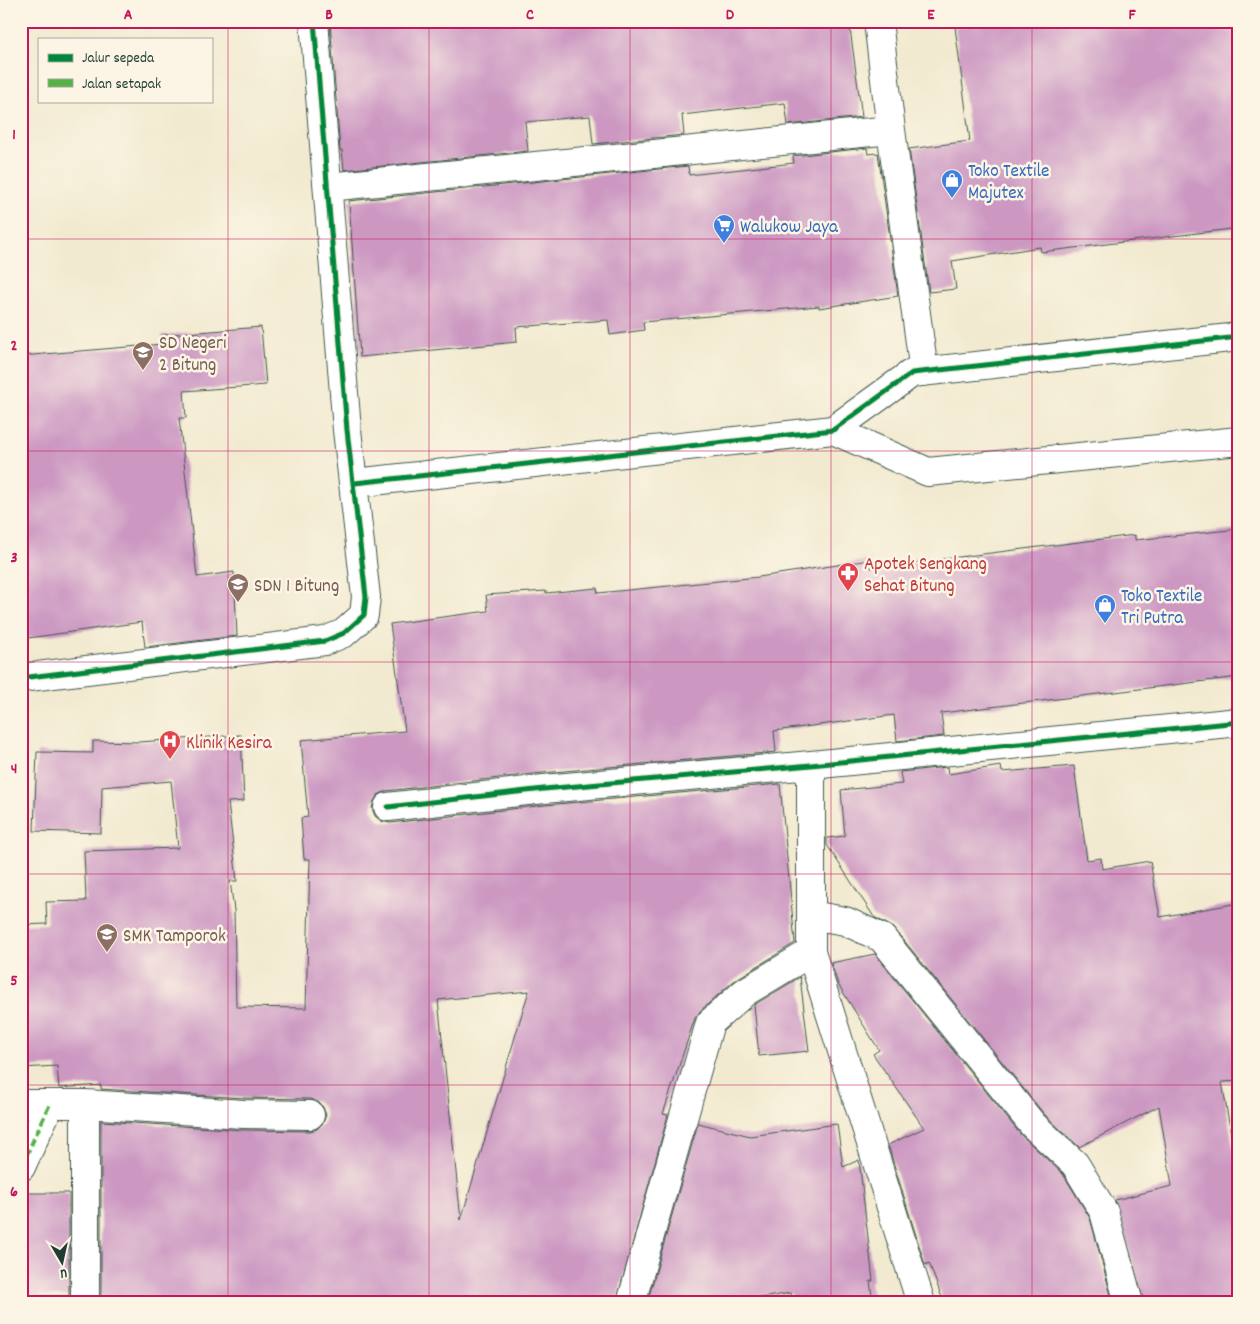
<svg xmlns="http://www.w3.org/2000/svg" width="1260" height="1324" viewBox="0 0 1260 1324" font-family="Dekko,sans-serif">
  <rect width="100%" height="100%" fill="#fcf5e5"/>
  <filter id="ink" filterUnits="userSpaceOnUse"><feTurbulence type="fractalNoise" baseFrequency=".02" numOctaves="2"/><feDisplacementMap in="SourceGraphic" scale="10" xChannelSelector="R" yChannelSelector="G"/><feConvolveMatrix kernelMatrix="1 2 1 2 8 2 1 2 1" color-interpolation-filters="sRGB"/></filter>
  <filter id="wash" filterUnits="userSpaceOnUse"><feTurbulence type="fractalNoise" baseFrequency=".0096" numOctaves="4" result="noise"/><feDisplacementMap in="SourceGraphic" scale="20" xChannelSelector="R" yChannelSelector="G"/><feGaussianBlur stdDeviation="1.12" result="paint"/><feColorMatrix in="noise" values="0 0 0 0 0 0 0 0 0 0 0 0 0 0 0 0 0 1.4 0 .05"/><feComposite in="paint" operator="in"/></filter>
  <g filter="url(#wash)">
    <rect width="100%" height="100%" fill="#f2ead0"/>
    <g id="blocks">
      <path fill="#cc98c2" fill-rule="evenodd" d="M 330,21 L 849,21 L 862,117 L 788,125 L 785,103 L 682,115 L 684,135 L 593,144 L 590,116 L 525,122 L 528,151 L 344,170 L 342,150 L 340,150 Z
        M 964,21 L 1239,21 L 1239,228 L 1041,252 L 1040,247 L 952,261 L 956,289 L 929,292 L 909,149 L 970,141 L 955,27 L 965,26 Z
        M 867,148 L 868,154 L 878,153 L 898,296 L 819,308 L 819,306 L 643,322 L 644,330 L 610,335 L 608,320 L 516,327 L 517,342 L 360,357 L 349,201 L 688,166 L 689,175 L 794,163 L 793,156 Z
        M 261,327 L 266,385 L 184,391 L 186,418 L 179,418 L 197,577 L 234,572 L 237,636 L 145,647 L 142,622 L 21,639 L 21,356 L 163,344 L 162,335 Z
        M 1239,529 L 1239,677 L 941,713 L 944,736 L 897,741 L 894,715 L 774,731 L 776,752 L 542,773 L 386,791 L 378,795 L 374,801 L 372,808 L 375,816 L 381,821 L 390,823 L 546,805 L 780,784 L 795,943 L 735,980 L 700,1011 L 695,1018 L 663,1114 L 668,1115 L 616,1303 L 101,1303 L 101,1121 L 243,1130 L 310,1131 L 317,1129 L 323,1123 L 326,1115 L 323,1107 L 318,1102 L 310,1099 L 245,1098 L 101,1089 L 101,1085 L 59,1088 L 57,1066 L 21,1068 L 21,925 L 47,924 L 46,902 L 86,901 L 84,851 L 178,848 L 171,781 L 102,787 L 101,833 L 34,831 L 37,752 L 93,753 L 93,741 L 139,742 L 241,735 L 244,801 L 228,802 L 237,881 L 230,881 L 234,910 L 236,1007 L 306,1008 L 310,859 L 304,859 L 301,818 L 308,817 L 301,740 L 405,731 L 390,624 L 488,611 L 486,595 L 546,591 L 546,593 L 597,588 L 598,593 L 759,577 L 870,560 L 871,568 L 1135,535 L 1135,540 ZM 529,991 L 523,1010 L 461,1220 L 438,1000 Z
        M 1001,766 L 1002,772 L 1074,766 L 1087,860 L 1101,858 L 1102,869 L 1150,861 L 1160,917 L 1239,903 L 1239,1081 L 1222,1082 L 1239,1181 L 1239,1303 L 1144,1303 L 1115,1200 L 1172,1186 L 1159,1106 L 1079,1147 L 1044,1114 L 894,928 L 874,917 L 827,845 L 827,838 L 845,836 L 841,790 L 902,784 L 900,772 L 947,767 L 948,774 Z
        M 875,954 L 1021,1135 L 1063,1174 L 1090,1218 L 1113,1303 L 944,1303 L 929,1263 L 925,1265 L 888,1145 L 924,1128 L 873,1054 L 879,1050 L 838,984 L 831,963 Z
        M 800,977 L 809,1051 L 759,1056 L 754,1005 Z
        M 698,1123 L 750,1136 L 837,1124 L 843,1167 L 859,1160 L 873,1281 L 870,1281 L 873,1303 L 793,1303 L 791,1293 L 730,1303 L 647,1303 Z
        M 21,1193 L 69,1193 L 69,1296 L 21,1296 Z"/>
    </g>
  </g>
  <g filter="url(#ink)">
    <use href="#blocks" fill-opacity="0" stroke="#3f574b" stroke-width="1"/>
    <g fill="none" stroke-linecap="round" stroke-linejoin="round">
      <g stroke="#3f574b" stroke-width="30">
        <path id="minor" d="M 891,130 L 924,372
          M 328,187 L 891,130 L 878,21
          M 833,430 L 928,472 L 1239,441
          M 355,483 L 833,430 L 912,373 L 1239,337
          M 21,678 L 325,641 L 344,633 L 364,615 L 366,597 L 347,430 L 314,21
          M 811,765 L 811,952 L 921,1303
          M 388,807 L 544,789 L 811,765 L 1239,722
          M 811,915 L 845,921 L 882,938 L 1033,1125 L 1075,1164 L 1104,1212 L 1129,1303
          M 21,1104 L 85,1104 L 244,1114 L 310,1115
          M 21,1167 L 50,1104
          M 85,1303 L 85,1104
          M 631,1303 L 710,1023 L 745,992 L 811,952"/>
      </g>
      <use href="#minor" stroke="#fff" stroke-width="28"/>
      <path stroke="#55b346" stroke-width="4" stroke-dasharray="8 4" stroke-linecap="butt" d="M 21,1167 L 50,1104"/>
      <g stroke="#fcf5e5" stroke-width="8">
        <path id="cycleway" d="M 355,483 L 833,430 L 912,373 L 1239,337
          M 21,678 L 325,641 L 344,633 L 364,615 L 366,597 L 347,430 L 314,21
          M 388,807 L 544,789 L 811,765 L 1239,722"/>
      </g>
      <use href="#cycleway" stroke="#00873e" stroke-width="5"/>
    </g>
  </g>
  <path fill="none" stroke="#c2185b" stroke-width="1" stroke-opacity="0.55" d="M 228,21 L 228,1303M 429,21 L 429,1303M 630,21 L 630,1303M 831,21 L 831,1303M 1032,21 L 1032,1303M 21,239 L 1239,239M 21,451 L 1239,451M 21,662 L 1239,662M 21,874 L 1239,874M 21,1085 L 1239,1085"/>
  <defs>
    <g id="shop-pin" transform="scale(1.125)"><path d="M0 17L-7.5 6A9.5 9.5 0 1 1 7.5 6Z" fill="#3f7fe0" stroke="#fcf5e5"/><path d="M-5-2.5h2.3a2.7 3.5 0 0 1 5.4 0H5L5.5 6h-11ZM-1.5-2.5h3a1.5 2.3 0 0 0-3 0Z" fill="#fff"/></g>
    <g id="supermarket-pin" transform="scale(1.125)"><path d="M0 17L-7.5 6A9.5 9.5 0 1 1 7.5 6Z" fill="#3f7fe0" stroke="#fcf5e5"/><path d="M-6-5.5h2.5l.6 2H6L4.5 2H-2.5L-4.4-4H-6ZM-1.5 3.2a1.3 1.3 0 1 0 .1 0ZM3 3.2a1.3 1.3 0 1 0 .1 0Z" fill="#fff"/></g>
    <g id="school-pin" transform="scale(1.125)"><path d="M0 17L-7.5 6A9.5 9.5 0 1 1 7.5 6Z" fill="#8d6e63" stroke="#fcf5e5"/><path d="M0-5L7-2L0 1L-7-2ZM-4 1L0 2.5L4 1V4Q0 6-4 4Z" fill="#fff"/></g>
    <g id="pharmacy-pin" transform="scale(1.125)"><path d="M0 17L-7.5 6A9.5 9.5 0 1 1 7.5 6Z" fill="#e0444e" stroke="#fcf5e5"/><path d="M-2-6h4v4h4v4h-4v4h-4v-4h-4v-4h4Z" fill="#fff"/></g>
    <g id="hospital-pin" transform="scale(1.125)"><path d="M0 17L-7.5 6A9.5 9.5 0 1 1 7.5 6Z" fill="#e0444e" stroke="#fcf5e5"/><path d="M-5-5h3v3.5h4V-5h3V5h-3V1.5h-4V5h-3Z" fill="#fff"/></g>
  </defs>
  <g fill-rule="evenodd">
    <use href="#shop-pin" x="952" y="180"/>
    <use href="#supermarket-pin" x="724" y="225"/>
    <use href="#school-pin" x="143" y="352"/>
    <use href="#pharmacy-pin" x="848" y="573"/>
    <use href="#school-pin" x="238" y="584"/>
    <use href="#shop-pin" x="1105" y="605"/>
    <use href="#hospital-pin" x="170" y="741"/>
    <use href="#school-pin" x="107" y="934"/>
  </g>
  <g text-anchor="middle" stroke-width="5" stroke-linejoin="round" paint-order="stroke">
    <g font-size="19" fill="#366cbe" stroke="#fcf5e5" text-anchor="start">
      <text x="968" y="176">Toko Textile<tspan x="968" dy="22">Majutex</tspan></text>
      <text x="740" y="232">Walukow Jaya</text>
      <text x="1121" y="601">Toko Textile<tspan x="1121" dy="22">Tri Putra</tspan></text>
    </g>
    <g font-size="19" fill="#785e54" stroke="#fcf5e5" text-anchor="start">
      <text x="159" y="348">SD Negeri<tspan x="159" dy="22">2 Bitung</tspan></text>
      <text x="254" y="591">SDN 1 Bitung</text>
      <text x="123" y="941">SMK Tamporok</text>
    </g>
    <g font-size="19" fill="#be3a42" stroke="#fcf5e5" text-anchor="start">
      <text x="864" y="569">Apotek Sengkang<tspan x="864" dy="22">Sehat Bitung</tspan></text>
      <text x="186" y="748">Klinik Kesira</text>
    </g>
  </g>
  <rect width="1260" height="1324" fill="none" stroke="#fcf5e5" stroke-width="55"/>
  <rect x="38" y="38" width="175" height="65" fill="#fcf5e5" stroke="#a4ab9e"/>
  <rect x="48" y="54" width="25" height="8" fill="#00873e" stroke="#a4ab9e"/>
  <text x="82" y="62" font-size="15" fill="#1f3d34">Jalur sepeda</text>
  <rect x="48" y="79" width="25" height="8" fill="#55b346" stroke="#a4ab9e"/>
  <text x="82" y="88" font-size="15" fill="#1f3d34">Jalan setapak</text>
  <g transform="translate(62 1262) rotate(171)" stroke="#fcf5e5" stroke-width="4" paint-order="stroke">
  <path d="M0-4L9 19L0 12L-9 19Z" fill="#1f3d34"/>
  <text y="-8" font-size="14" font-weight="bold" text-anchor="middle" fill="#1f3d34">U</text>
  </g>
  <rect x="28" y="28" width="1204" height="1268" fill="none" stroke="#c2185b" stroke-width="2"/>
  <g font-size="16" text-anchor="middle" font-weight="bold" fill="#c2185b">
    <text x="128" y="19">A</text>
    <text x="329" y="19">B</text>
    <text x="530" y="19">C</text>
    <text x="730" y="19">D</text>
    <text x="931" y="19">E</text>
    <text x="1132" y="19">F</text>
    <text x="14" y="139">1</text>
    <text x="14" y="350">2</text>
    <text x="14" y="562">3</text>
    <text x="14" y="773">4</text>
    <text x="14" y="985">5</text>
    <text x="14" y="1196">6</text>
  </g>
</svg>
